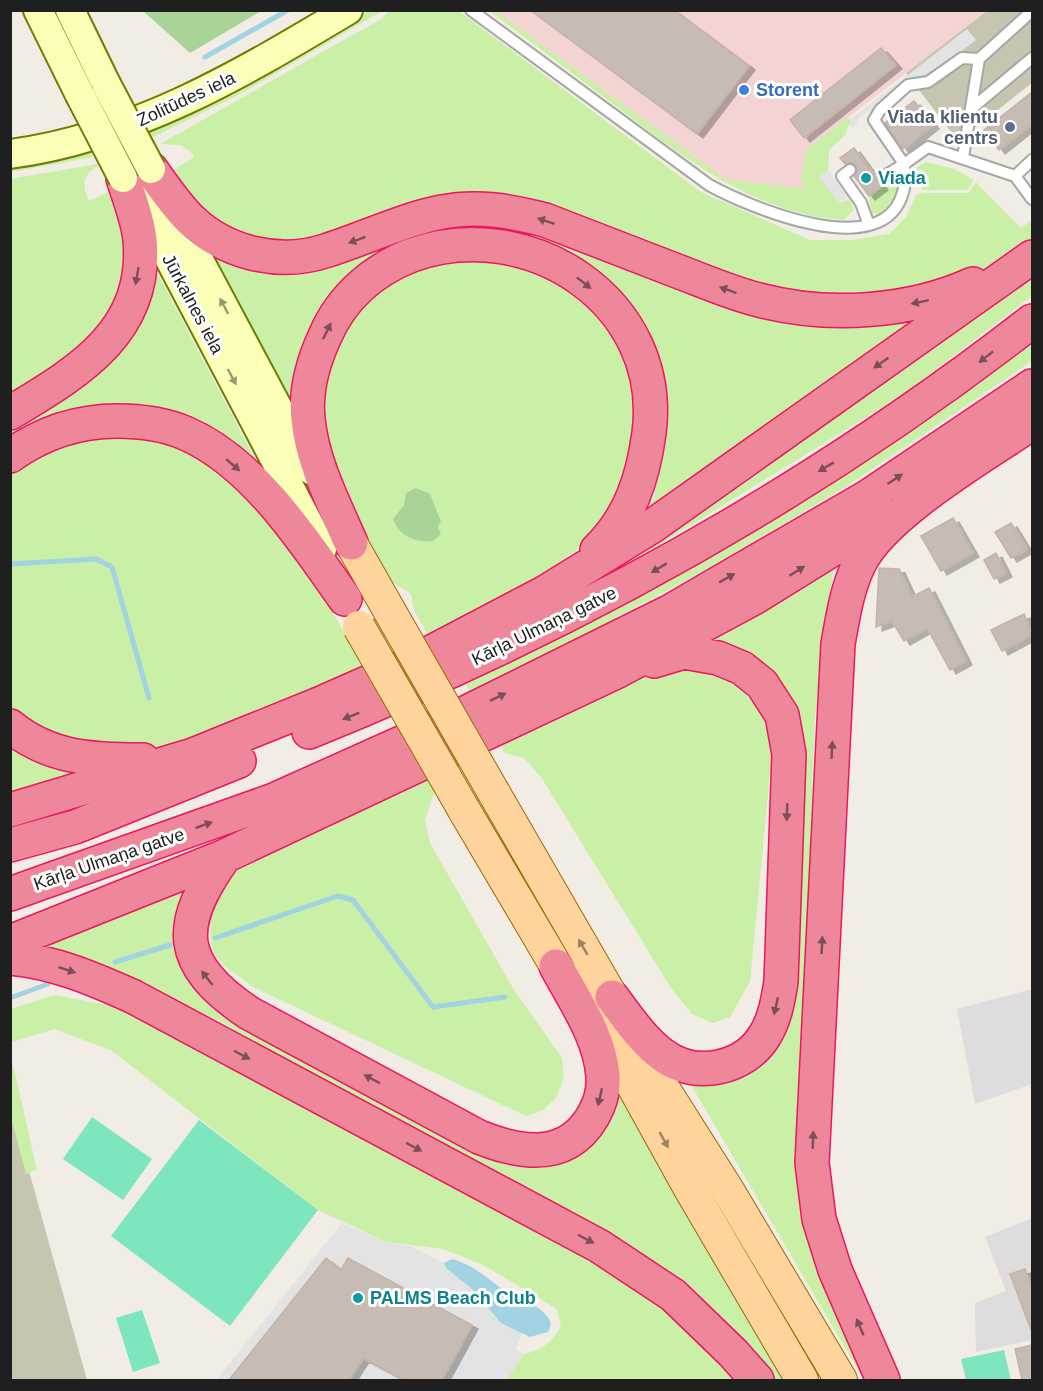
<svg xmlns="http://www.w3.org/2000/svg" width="1043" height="1391" viewBox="0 0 1043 1391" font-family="Arial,sans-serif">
  <defs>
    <filter id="shadow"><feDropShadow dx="6" dy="4" stdDeviation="0" flood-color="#0004"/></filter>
  </defs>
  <rect width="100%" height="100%" fill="#f1ede5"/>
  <path fill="#dedcdc" d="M 1032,989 L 1032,1084 L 975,1104 L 957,1009 Z
    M 1032,1218 L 1032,1340 L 976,1352 L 975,1303 L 1006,1291 L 985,1237 Z"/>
  <path fill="#f3d4d3" d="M 496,11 L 987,11 L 807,149 L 805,189 L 726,180 Z"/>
  <path fill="#c6c6b0" d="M 987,11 L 1032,11 L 1032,83 L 958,141 L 906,73 Z
    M 11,1106 L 87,1380 L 11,1380 Z"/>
  <path fill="#caefa7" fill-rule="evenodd" d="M 368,11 L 382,11 L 242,93 L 153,137 L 149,131 L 202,107 Z
    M 390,11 L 459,11 L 701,192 L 810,240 L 853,240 L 889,234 L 906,217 L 916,195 L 922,193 L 969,193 L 976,182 L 1021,228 L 1032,220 L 1032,245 L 980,272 L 914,294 L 795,297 L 542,209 L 278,247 L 209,223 L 171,171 L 192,159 L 194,155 L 181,145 L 160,144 L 381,19 Z
    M 489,11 L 496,11 L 726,180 L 805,189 L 801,179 L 807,149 L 847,118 L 851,119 L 845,135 L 829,150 L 828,170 L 819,177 L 839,203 L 850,199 L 854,210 L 843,220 C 754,214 682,156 613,104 C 572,73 530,41 489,11 Z
    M 89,149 L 93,157 L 11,172 L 10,166 Z
    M 926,162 L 955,169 L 974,180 L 967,190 L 922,190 L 921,170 L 917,171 L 917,167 Z
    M 97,164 L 98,166 C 82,174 82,187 89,201 L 110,191 L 130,253 L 111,321 L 10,401 L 10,179 Z
    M 895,177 L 900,178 C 899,194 891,206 878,214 L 872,213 L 869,197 Z
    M 485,218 L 626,261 L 911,317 L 913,323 L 651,508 L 663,453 L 665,426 L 568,255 L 392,250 L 294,413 L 208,247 L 232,257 Z
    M 490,255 L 574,289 L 618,337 L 637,386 L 627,489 L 581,547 L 519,591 L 432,642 L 414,610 L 411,594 L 392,582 L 367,543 L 339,487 L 320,402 L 328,359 L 349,316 L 375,292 L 414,268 ZM 404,505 L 438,511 L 441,521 L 438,527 L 441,534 L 393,519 Z
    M 1032,270 L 1032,296 L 904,394 L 654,548 L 583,584 Z
    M 158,274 L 260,469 L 189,421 L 11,442 L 10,423 L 147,276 Z
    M 1032,338 L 1032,361 L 844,488 L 702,572 L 471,695 L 464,681 Z
    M 159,435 C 177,445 199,454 216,467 C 274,512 332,604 364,671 L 342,685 L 157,750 L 97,750 L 27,723 L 11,709 L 11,474 L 38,455 L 87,436 Z
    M 834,563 L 815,717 L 800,1102 L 876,1380 L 864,1380 L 687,1078 L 751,1065 L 799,823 L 754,657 L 728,644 L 708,639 Z
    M 684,661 L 741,678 L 768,721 L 773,743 L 750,981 L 730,1017 L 713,1023 L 692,1014 L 671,988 L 541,777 L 524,758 L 505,753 L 496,737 L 616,682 Z
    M 11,739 L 90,771 L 11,798 Z
    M 424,774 L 435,791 L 425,820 L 430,843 L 514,990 L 562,1058 L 564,1078 L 556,1098 L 543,1110 L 526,1116 L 253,987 L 226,967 L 216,957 L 211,944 L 209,904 L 233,867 Z
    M 190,880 L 194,976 L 524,1163 L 618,1093 L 789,1380 L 775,1380 C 735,1329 684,1283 630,1247 L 259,1047 L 227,1025 L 119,972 L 40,943 Z
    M 54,995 L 124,1008 L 577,1244 L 654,1296 L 742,1380 L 506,1380 L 524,1354 C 543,1350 552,1342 561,1326 L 557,1309 L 483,1265 L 443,1249 L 386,1242 L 318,1210 L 112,1051 L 55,1029 L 11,1042 L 11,1009 Z
    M 10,1052 L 37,1170 L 26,1174 L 11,1118 Z"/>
  <path fill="#a9d397" d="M 143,11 L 261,11 L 190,53 Z
    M 416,488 L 430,494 L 441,521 L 438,527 L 441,534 L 433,541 C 415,543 399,536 393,519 L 404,505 L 406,493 Z"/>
  <path fill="#7de6bd" d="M 92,1117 L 152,1159 L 123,1200 L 63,1159 Z
    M 199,1120 L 318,1210 L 230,1326 L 111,1236 Z
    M 142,1310 L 160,1363 L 133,1372 L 116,1318 Z
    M 1004,1350 L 1011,1380 L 966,1380 L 961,1359 Z"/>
  <path fill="#e3e3e3" d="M 967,29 L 976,40 L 921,82 L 860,117 L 854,127 L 849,125 L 851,119 Z
    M 828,170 L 848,197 L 839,203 L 819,177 Z
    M 342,1223 L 386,1242 L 410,1246 L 444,1263 L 446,1268 L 473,1290 L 499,1321 L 522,1333 L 516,1349 L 524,1354 L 506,1380 L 442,1380 L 472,1325 L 348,1258 L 341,1270 L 326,1258 L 229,1380 L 216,1380 Z
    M 363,1358 L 404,1380 L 349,1380 Z"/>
  <path fill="#a2d3e2" d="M 452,1259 C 476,1266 486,1278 505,1291 C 518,1299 536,1302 546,1315 C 551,1320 552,1325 548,1332 L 530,1337 L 501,1323 L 473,1290 L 446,1268 L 444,1263 Z"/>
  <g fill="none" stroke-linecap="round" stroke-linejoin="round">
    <path stroke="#a2d3e2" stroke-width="5" d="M 205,57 L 288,10
      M 10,564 L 96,559 L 112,567 L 149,698
      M 215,938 L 338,896 L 353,900 L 433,1007 L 505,997
      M 115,962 L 170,945
      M 10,998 L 48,984"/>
  </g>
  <path fill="#c6bcb4" stroke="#c4b3a6" stroke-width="1.5" filter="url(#shadow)" d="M 530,10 L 674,10 L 749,66 L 697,134 Z
    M 881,48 L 896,65 L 804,138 L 790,120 Z
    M 1032,92 L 1032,124 L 999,150 L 984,130 Z
    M 914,101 L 933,125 L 903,149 L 885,123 Z
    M 854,148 L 882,186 L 869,196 L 854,176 L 856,166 L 852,163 L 845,164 L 840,158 Z
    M 953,518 L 973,553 L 941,571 L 921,536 Z
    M 1011,523 L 1027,549 L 1011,558 L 995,532 Z
    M 996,553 L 1006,573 L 994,579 L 984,560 Z
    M 879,568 L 899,569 L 912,597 L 929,588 L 966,661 L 950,670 L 927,628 L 904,641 L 892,621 L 876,627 Z
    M 1024,614 L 1032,635 L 1002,651 L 991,630 Z
    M 326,1258 L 341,1270 L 348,1258 L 472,1325 L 442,1380 L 404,1380 L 363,1358 L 349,1380 L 229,1380 Z
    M 1025,1269 L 1032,1288 L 1031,1330 L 1010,1274 Z
    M 1032,1345 L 1032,1380 L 1022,1380 L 1015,1349 Z"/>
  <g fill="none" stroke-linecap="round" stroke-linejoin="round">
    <g stroke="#a6a6a6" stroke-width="14">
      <path id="lane" d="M 471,10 L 709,185 C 749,207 884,265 903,192 C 906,184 904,173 904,164 L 928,147 L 1015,176 L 1032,160
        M 971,109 L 1032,58
        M 963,157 L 979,59 L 1032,11
        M 850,170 L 842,176 L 861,203 L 869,225
        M 885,176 L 904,164 L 874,120 L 880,110 L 908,85 L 928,82 L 962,58 L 979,59
        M 1015,176 L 1032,199"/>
    </g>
    <g stroke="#707d00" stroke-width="32">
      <path id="secondary" d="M 38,10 L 79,93
        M 70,10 L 106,84
        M 10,154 C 136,137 241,74 348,10
        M 138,199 L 322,549
        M 169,204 L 311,470"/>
    </g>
    <g stroke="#9b6700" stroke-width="34">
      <path id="primary" d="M 351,543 L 389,610
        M 494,793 L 612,997 L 636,1045 L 726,1187 L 841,1380
        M 464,810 L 556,966 L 607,1039 L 690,1189 L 802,1380"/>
    </g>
    <g stroke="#e91860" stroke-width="36">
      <path id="highway" d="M 151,169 C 163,186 175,204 190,219 C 225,253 279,266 325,251 C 364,239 401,220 442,212 C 477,205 511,211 545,220 C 589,237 633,254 677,271 C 704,281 731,293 759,300 C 827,318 909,313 973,284
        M 10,413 C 78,372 148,332 140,240 C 138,219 129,198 123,178
        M 10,456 C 42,433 78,421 117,421 C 140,421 164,424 185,433 C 253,462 304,541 345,599
        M 351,543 C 334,504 312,462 308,419 C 305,390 313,362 325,336 C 342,297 373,270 412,255 C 530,213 666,303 649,433 C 643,478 630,518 597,550
        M 10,726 C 50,759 94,760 143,760
        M 309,732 C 567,628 813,492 1032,321
        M 10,810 L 193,755 L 319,704 L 403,667 L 544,593 L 651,527 L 1032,257
        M 10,845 L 75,827 L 239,761
        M 225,856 C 175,925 176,964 249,1013 L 479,1137 C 521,1154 567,1161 593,1116 C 600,1104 604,1089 603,1076 C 600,1036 574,1000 556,966
        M 10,894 L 274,800 L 439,726 L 669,612 L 869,496 L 1032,386
        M 10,942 L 225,856 L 618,671 L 754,598 L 886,516
        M 10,958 C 55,962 94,979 134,997 L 599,1246 L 673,1295 L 733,1353 L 757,1380
        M 612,997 C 628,1018 643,1041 664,1056 C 696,1079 745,1069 765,1035 C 775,1019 778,1000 781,982 L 789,754 L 782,715 L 762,684 L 742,668 L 718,658 L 684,652 L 654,661
        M 883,1380 L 835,1270 L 819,1219 L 812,1163 L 838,644 C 843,616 847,589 859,564 C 884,513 984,456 1032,423"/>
    </g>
    <use href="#lane" stroke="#fff" stroke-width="10"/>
    <use href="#secondary" stroke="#fbfeb6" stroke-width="28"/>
    <use href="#primary" stroke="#ffd49c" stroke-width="32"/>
    <use href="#highway" stroke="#ee879a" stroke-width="33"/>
    <g stroke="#707d00" stroke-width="32" stroke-linecap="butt">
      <path id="secondary-bridge" d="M 106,84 L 151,169
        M 79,93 L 123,178"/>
    </g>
    <g stroke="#9b6700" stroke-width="34" stroke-linecap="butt">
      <path id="primary-bridge" d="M 389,610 L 494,793
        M 359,627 L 464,810"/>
    </g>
    <use href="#secondary-bridge" stroke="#fbfeb6" stroke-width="28"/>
    <use href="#primary-bridge" stroke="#ffd49c" stroke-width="32"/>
  </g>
  <defs><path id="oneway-solid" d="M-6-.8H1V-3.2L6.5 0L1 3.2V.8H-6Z" transform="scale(1.5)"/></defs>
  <g fill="#7c4e56">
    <use href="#oneway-solid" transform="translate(546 221) rotate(-162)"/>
    <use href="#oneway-solid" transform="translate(357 240) rotate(160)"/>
    <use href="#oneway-solid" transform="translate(137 276) rotate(100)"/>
    <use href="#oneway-solid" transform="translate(584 283) rotate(38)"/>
    <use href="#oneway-solid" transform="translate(728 290) rotate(-160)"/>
    <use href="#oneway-solid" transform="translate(920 302) rotate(168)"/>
    <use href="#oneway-solid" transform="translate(327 331) rotate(-64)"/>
    <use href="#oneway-solid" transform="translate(986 357) rotate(142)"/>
    <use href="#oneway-solid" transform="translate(881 363) rotate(145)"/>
    <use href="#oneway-solid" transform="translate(233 465) rotate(41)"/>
    <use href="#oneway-solid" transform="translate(826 467) rotate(149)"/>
    <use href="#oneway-solid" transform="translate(895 479) rotate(-34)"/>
    <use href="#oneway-solid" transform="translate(659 568) rotate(149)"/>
    <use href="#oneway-solid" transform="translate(797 571) rotate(-32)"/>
    <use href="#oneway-solid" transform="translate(727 578) rotate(-30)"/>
    <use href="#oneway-solid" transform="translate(498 697) rotate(-26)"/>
    <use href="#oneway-solid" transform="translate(351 716) rotate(158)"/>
    <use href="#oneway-solid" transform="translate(832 750) rotate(-87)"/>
    <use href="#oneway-solid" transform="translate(787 812) rotate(92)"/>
    <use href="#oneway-solid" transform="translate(204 825) rotate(-20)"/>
    <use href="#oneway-solid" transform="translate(822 945) rotate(-87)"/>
    <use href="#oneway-solid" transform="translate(67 970) rotate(18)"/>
    <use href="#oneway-solid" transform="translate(207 978) rotate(-128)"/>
    <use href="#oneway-solid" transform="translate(776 1006) rotate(103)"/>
    <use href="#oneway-solid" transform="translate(242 1055) rotate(28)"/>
    <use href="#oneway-solid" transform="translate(372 1079) rotate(-152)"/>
    <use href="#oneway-solid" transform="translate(600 1097) rotate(103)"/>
    <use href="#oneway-solid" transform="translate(813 1140) rotate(-88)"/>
    <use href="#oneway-solid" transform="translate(414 1147) rotate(28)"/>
    <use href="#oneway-solid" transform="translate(586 1239) rotate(28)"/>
    <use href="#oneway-solid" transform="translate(860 1327) rotate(-113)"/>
  </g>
  <g fill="#989a72">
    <use href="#oneway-solid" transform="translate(224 306) rotate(-118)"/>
    <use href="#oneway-solid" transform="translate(232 377) rotate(62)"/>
  </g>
  <g fill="#9a8364">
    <use href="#oneway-solid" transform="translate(583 947) rotate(-120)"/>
    <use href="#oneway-solid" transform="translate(664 1140) rotate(61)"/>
  </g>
  <circle fill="#3f7fe0" stroke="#fff" stroke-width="2" cx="744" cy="90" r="6"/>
  <circle fill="#5c6f8a" stroke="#fff" stroke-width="2" cx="1010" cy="127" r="6"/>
  <g fill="#0f9aa8" stroke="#fff" stroke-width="2">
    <circle cx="866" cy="178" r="6"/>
    <circle cx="358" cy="1298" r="6"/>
  </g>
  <g text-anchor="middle" stroke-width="6" stroke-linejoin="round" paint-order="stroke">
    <g font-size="18" font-weight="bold" fill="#366cbe" stroke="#fff" text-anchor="start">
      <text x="756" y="96">Storent</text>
    </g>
    <g font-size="18" fill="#1f1f1f" stroke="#fff">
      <text transform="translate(186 99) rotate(-25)" y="6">Zolitūdes iela</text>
      <text transform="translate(193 304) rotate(62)" y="6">Jūrkalnes iela</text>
      <text transform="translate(544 626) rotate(-26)" y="6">Kārļa Ulmaņa gatve</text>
      <text transform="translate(109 859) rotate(-19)" y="6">Kārļa Ulmaņa gatve</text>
    </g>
    <g font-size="18" font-weight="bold" fill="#4e5e75" stroke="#fff" text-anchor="end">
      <text x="998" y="123">Viada klientu<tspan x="998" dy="21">centrs</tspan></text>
    </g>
    <g font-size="18" font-weight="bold" fill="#0d838f" stroke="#fff" text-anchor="start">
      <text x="878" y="184">Viada</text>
      <text x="370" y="1304">PALMS Beach Club</text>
    </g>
  </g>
  <rect width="1043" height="1391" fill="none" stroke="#1f1f1f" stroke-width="24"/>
</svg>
